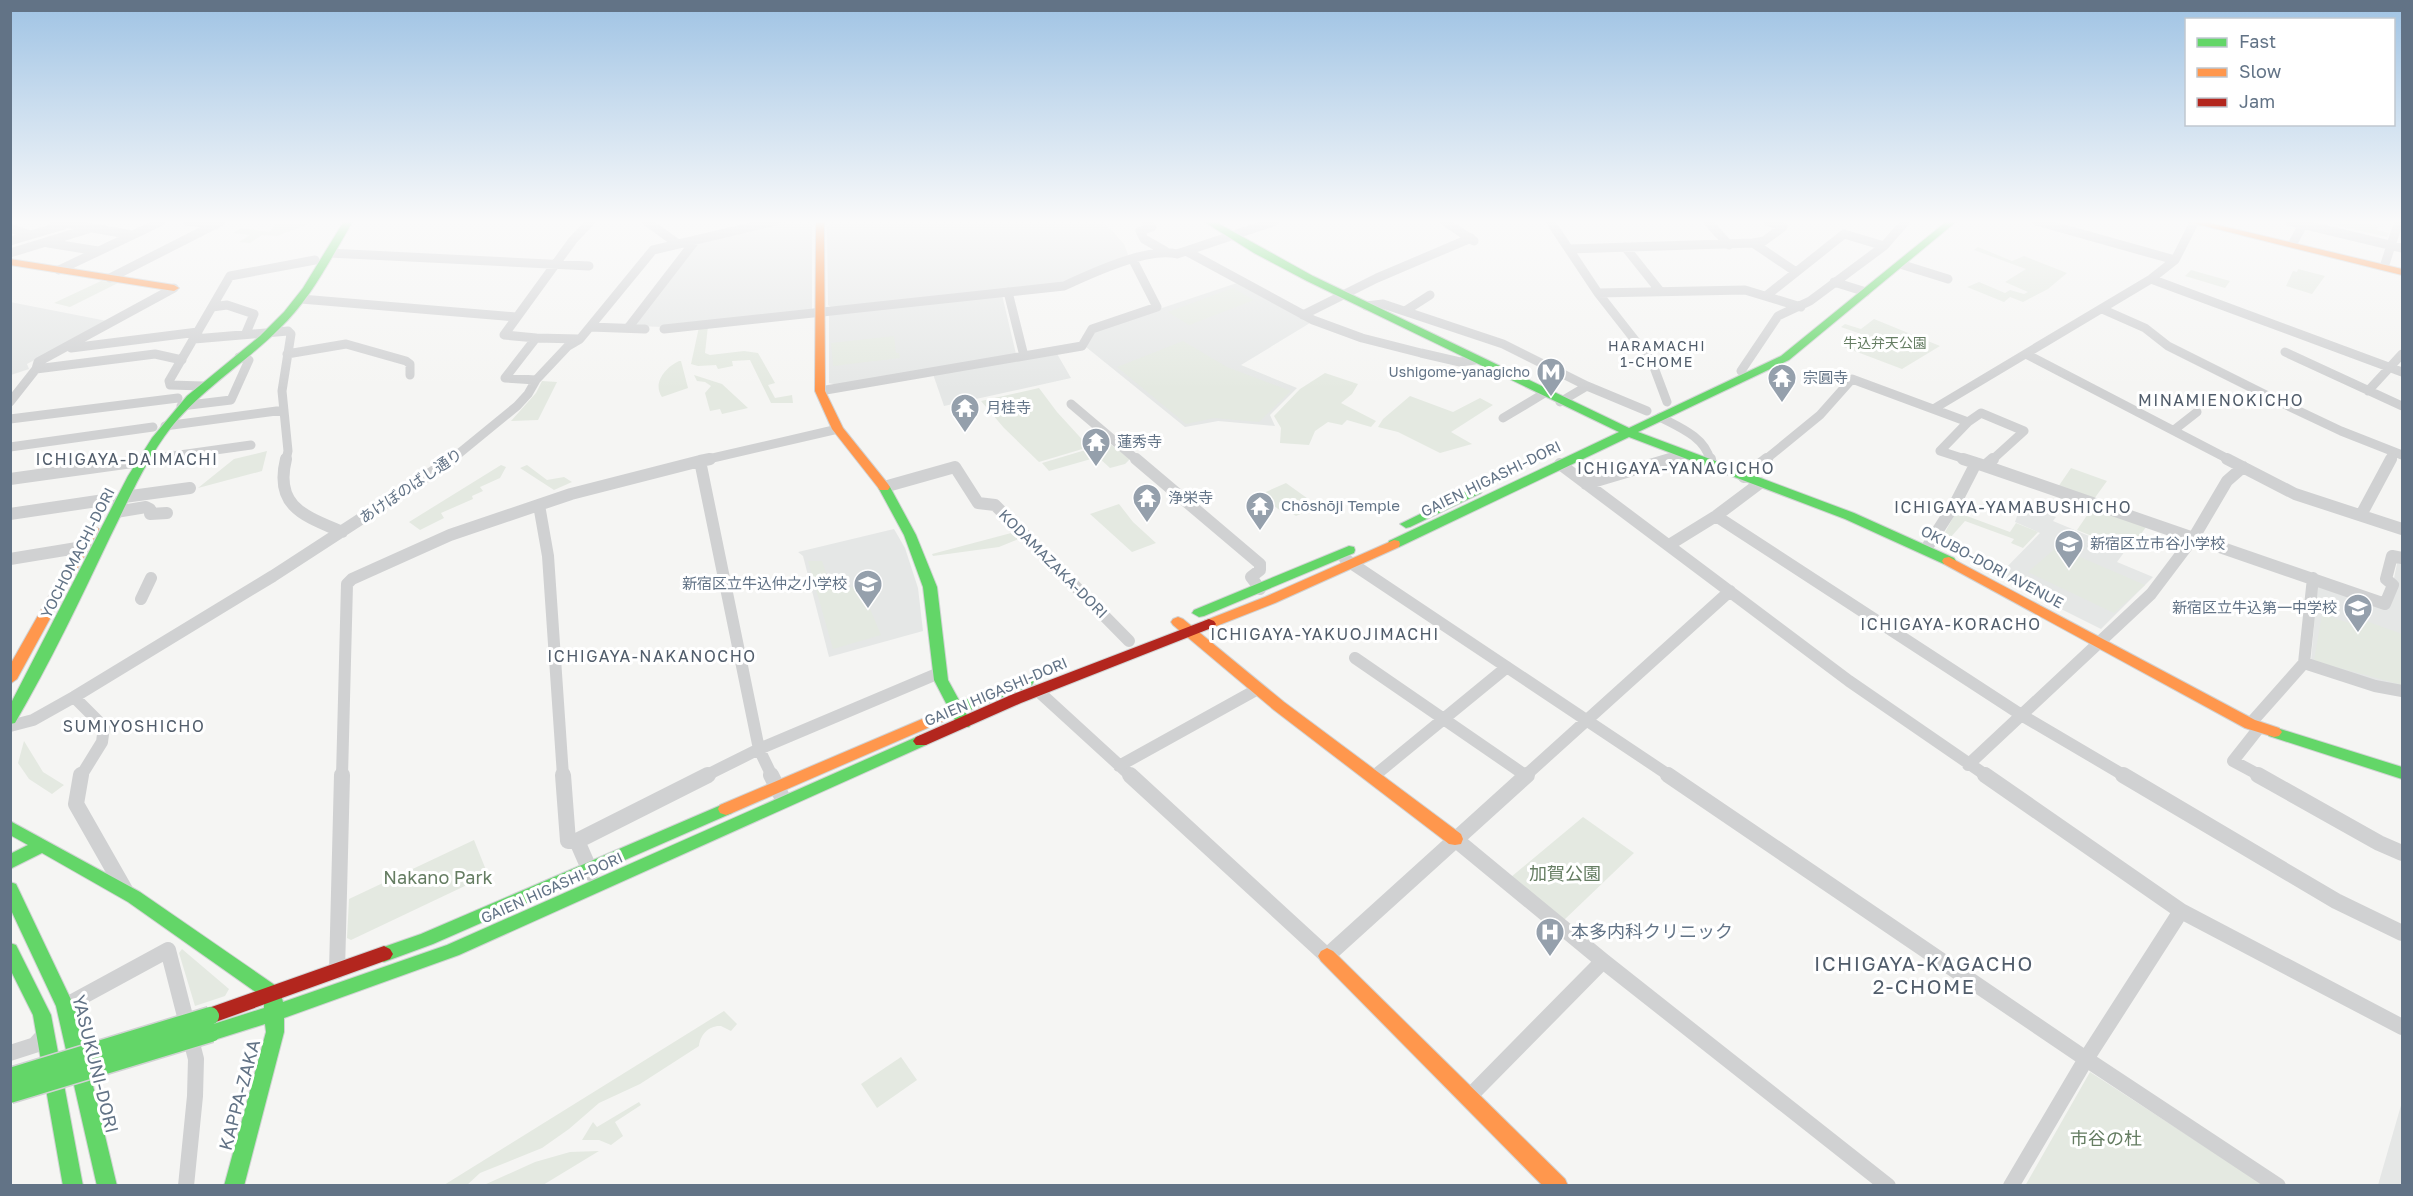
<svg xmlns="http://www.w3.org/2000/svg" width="2413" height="1196" viewBox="0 0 2413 1196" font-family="'Golos Text','Noto Sans JP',sans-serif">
  <rect width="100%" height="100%" fill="#f5f5f3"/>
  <path fill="#e5e7e6" d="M 809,221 L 812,225 L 812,310 L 664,327 L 634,326 L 697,242 L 777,222 Z
    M 831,221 L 1103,221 L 1124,244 L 1130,260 L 1061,284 L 831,307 L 828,305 L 827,227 Z
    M 1237,283 L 1310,323 L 1241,365 L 1297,388 L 1270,415 L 1275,426 L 1218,421 L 1185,427 L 1086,347 L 1096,330 Z
    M 1002,295 L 1016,354 L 837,385 L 829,383 L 829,313 Z
    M 10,302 L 107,321 L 27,364 L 29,369 L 11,375 Z
    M 1056,352 L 1071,378 L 944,406 L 933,374 Z
    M 2022,502 L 2054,513 L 2053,516 L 2056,517 L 2053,521 L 2125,551 L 2117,562 L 2153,577 L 2101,629 L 1997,577 L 2040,533 L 2015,522 Z
    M 894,529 L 905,548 L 918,588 L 923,631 L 829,657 L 803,556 L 798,552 Z
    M 2402,558 L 2402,687 L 2371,680 L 2311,660 L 2318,583 L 2388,607 L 2398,559 Z
    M 2402,1102 L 2402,1185 L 2378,1185 Z"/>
  <path fill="#e4e9e1" d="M 279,221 L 317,221 L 277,236 L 262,235 L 250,243 L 239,242 L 250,235 L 233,233 L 241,228 L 269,232 Z
    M 2337,221 L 2357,221 L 2379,226 L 2377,230 L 2389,233 L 2387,237 L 2335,225 Z
    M 1978,247 L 2012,261 L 2024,256 L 2067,273 L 2048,289 L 2023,302 L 2010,297 L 2004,302 L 1967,287 L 1979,282 L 2005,293 L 2010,290 L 2024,294 L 2028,292 L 2005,282 L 2026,269 L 1974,250 Z
    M 2298,269 L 2325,276 L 2312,294 L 2286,286 L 2293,271 L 2297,272 Z
    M 2191,270 L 2230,281 L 2225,288 L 2185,276 Z
    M 101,281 L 118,283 L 70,307 L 54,303 Z
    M 1233,288 L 1254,300 L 1189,325 L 1168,312 Z
    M 1874,319 L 1940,346 L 1902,369 L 1844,347 L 1861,334 L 1841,327 L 1845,324 L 1861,329 Z
    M 708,326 L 705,353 L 710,355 L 744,351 L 758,353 L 775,383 L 768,385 L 775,398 L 792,395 L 793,403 L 771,403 L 750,360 L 732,361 L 733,366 L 718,369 L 716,365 L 698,366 L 691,364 L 699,327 Z
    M 894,336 L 896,353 L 899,353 L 900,358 L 833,366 L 831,343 Z
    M 1183,341 L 1227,367 L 1291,391 L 1259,422 L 1214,418 L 1186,424 L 1117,367 Z
    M 679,361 L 681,361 L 688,388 L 662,397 C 652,383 666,367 679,361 Z
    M 1325,373 L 1358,384 L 1352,394 L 1341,403 L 1376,421 L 1371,427 L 1347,420 L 1342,425 L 1328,422 L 1315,431 L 1309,445 L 1280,443 L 1281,428 L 1274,416 L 1300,389 Z
    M 694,375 L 722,384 L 748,408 L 722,414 L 720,409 L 710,411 L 705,393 L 711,386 L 705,382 L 697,381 Z
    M 542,381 L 557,382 L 538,420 L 511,421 L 536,393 Z
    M 1039,388 L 1057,412 L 1089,447 L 1039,462 L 1004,428 L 981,401 Z
    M 1410,396 L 1453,412 L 1480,398 L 1493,405 L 1451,432 L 1472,444 L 1440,453 L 1398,432 L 1378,427 L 1383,419 Z
    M 1109,443 L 1130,459 L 1125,464 L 1110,468 L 1098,457 L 1049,471 L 1042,463 Z
    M 267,451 L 262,471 L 198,488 L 234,459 Z
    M 501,465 L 506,467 L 500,478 L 480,487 L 483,491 L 472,496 L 473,499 L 441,513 L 444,518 L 420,530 L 409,522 Z
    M 527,465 L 547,480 L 564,477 L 572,482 L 554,490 L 520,468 Z
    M 2071,468 L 2107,481 L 2094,499 L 2058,487 Z
    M 1286,483 L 1318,506 L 1296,516 L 1286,509 L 1281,511 L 1259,495 Z
    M 1119,504 L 1133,522 L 1156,543 L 1132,552 L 1090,514 Z
    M 2092,508 L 2146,527 L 2129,551 L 2077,530 Z
    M 1956,512 L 2010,532 L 2016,523 L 2038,532 L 2023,548 L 2011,543 L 2014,539 L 1965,521 L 1950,538 L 1943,536 Z
    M 1015,532 L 1021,538 L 999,547 L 933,556 L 932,554 Z
    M 2057,547 L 2145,585 L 2114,613 L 2028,572 Z
    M 808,561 L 822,561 L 827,576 L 832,575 L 837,590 L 860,585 L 881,635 L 833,649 Z
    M 2322,614 L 2349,623 L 2352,616 L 2402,634 L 2402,685 L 2314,661 Z
    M 24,741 L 43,772 L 64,785 L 52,794 L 29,779 L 18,763 Z
    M 1583,817 L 1634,853 L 1563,921 L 1511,877 Z
    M 474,840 L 488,875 L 351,940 L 347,938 L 349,899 Z
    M 182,949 L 229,989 L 225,996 L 195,1006 L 179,953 Z
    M 724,1011 L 737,1024 L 731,1031 L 721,1026 C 709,1025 700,1035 699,1046 L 640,1084 L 599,1103 L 569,1129 L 542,1148 L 480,1173 L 467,1185 L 444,1185 Z
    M 901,1057 L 917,1080 L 877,1108 L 861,1084 Z
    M 2090,1072 L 2264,1185 L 2025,1186 Z
    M 639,1102 L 641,1105 L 615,1122 L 623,1136 L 611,1145 L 599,1140 L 582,1140 L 593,1122 L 597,1127 Z
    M 599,1151 L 543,1185 L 484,1185 L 535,1162 L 570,1152 Z"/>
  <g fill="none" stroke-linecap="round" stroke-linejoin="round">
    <g stroke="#d1d3d4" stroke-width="2">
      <path id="fast" d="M 344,221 L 353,221 C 331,258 311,299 279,329 C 241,367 195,393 164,437 C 142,468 127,503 110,537 C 80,600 50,663 15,723 L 10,724 L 10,705 L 128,476 L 152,438 L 187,396 L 260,336 L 284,312 L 303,288 Z
        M 1203,221 L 1214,221 L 1313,276 L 1629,428 L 1781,356 L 1947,221 L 1957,221 L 1789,360 L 1638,432 L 1854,513 L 1954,558 L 1956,561 L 1954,564 L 1944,564 L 1845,519 L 1629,437 L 1399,547 L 1389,547 L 1388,544 L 1389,541 L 1619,432 L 1307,281 L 1254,253 Z
        M 884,483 L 890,487 L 916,535 L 937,587 L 948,680 L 960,702 L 1022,677 L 1032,677 L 1034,681 L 1032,685 L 965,712 L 972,723 L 969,727 L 959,727 L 953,717 L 941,721 L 936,720 L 934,716 L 936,712 L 948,707 L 934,680 L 923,587 L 904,535 L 878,487 Z
        M 1477,486 L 1483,490 L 1481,493 L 1410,527 L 1406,528 L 1400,524 Z
        M 1349,546 L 1354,547 L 1355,550 L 1354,553 L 1204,616 L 1199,617 L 1192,613 L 1194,610 Z
        M 2274,727 L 2402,767 L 2402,779 L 2269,736 L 2266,732 L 2269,728 Z
        M 921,735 L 926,737 L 929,741 L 926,745 L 459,955 L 284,1018 L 284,1032 L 244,1186 L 224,1186 L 266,1032 L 265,1024 L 211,1041 L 204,1039 L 202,1033 L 204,1027 L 264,1008 L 264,998 L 128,902 L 42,853 L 10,869 L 10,854 L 28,845 L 10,835 L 10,821 L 140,892 L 279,988 L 283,1002 L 447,945 Z
        M 726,803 L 732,805 L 734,809 L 732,813 L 433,944 L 384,962 L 378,959 L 375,954 L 378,949 L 421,934 Z
        M 10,882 L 16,884 L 74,1006 L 117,1186 L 97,1186 L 56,1006 L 10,908 Z
        M 10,943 L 16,945 L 51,1015 L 83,1186 L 63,1186 L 33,1015 L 10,969 Z"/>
    </g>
    <g stroke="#d1d3d4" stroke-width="2">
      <path id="slow" d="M 817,221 L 826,221 L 824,224 L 825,391 L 843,428 L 888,484 L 890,487 L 888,490 L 880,490 L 832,429 L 815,391 L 816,224 Z
        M 2185,221 L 2201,221 L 2402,269 L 2402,275 Z
        M 10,259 L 174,285 L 179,288 L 174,291 L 10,265 Z
        M 93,525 L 99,529 L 17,679 L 10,684 L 10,665 L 87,529 Z
        M 1394,540 L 1399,541 L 1400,544 L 1399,547 L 1275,603 L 1214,627 L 1204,627 L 1202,624 L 1204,621 L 1265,597 Z
        M 1949,557 L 2255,720 L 2279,728 L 2282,732 L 2279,736 L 2274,737 L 2245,728 L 1944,564 L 1942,561 L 1944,558 Z
        M 1178,617 L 1183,619 L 1284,702 L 1461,834 L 1463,839 L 1461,844 L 1455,845 L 1449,844 L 1274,710 L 1173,625 L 1171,622 L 1173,619 Z
        M 941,711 L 946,712 L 948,716 L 946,720 L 732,813 L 726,815 L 720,813 L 718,809 L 720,805 Z
        M 1327,948 L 1333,951 L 1565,1179 L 1568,1186 L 1543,1186 L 1321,961 L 1318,956 L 1321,951 Z"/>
    </g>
    <g stroke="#d1d3d4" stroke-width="2">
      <path id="jam" d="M 1209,619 L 1214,621 L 1216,624 L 1214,627 L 1021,703 L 926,745 L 916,745 L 913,741 L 916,737 L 1011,695 Z
        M 384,946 L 390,949 L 393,954 L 390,959 L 210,1024 L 203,1022 L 201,1016 L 203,1010 Z"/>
    </g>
    <path stroke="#d0d1d2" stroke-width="9" d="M 54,221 L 132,235
      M 187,221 L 216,225
      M 646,221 L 678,244
      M 1145,221 L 1152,227 L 1140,231 L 1144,239 L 1165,251
      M 1444,221 L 1474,241
      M 1550,221 L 1598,293 L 1652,362 L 1667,402
      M 1707,221 L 1729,245
      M 2036,221 L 2175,260
      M 2289,221 L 2402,248
      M 10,228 L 30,235
      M 10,241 L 64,225
      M 48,243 L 98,251
      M 1753,243 L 1796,272
      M 2293,243 L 2305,221
      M 1625,247 L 1660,291
      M 1569,249 L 1753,243 L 1764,241 L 1783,227 L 1767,221
      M 1186,251 L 1313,320 L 1362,338 L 1421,353 L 1460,362 L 1475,360
      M 10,253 L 88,229
      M 329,253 L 589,266
      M 1900,264 L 1948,279
      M 2385,264 L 2398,224
      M 59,270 L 162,221
      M 110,278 L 222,221
      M 2151,279 L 2402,372
      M 1834,282 L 1866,292
      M 1008,292 L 1024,356
      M 1598,293 L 1745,290 L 1801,307
      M 1766,296 L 1844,234 L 1884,246
      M 301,299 L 516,317
      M 1366,306 L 1383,304 L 1503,344 L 1587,386 L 1647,411
      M 212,307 L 227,305 L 254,314 L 246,333
      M 2102,309 L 2145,328 L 2168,346 L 2282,403 L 2341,431 L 2402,455
      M 1405,311 L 1430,295
      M 1303,315 L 1377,278 L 1471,238
      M 590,327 L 645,329
      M 628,328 L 695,241
      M 664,329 L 1064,286 C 1092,273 1148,247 1177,254 L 1276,221
      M 536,338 L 579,339
      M 194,339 L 288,331 L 291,334 L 282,391 L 288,451 L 286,460
      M 71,348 L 198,332
      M 2285,352 L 2402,406
      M 287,354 L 346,344 L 406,361 L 410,364 L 410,375
      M 2026,354 L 2230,460
      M 36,369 L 155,354 L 182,360
      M 1741,371 L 1778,316 L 1810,301 L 1884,246 L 1906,221
      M 505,378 L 536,338 L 504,335 L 573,240 L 591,221
      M 505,378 L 536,380
      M 203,386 L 170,385 L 169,381 L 230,276 L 315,260
      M 820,391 L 1082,346 L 1092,329 L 1157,307 L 1133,260
      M 2368,391 L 2402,354
      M 10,402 L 36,369 L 38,362 L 174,288
      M 1560,402 L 1587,386
      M 1071,404 L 1137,460
      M 181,406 L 231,400 L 249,360 L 239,357
      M 1935,408 L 2151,279 L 2175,260 L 2194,223
      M 1660,417 C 1679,427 1705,437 1710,460
      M 1503,418 L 1543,394
      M 10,419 L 178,398
      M 165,426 L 284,410
      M 2174,430 L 2197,412
      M 10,447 L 153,427
      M 144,460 L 251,445
      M 451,460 L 517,406 L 528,394 L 536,380 L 568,346 L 580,339 L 653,250 L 776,221
      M 704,460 L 838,429
      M 1665,460 L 1682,455
      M 1765,460 L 1820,415 L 1852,379 L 1968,422
      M 1968,460 L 1940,451 L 1968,422 L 1981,413 L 2024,431 L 1992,460
      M 2390,460 L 2394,452"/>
    <path stroke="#d0d1d2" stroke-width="12" d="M 286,459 C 274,507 305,516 342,532
      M 710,459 L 700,461 L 759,749 L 772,776
      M 1136,459 L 1260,564 L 1260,570 L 1251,577 L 1260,589
      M 1710,459 L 1711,466
      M 1963,459 L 1985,466
      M 2227,459 L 2295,494 L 2402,529
      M 1560,464 L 1849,681 L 1987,776
      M 1985,466 L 2385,604 L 2393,585 L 2386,579 L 2392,556 L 2402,558
      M 1985,466 L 1993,459
      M 1744,477 L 1767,459
      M 10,479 L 154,459
      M 1586,484 L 1670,459
      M 884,487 L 955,467 L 978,503 L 995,505 L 1129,641
      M 124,497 L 190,488
      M 539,505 L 548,556 L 563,776
      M 116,512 L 146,507 L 150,509 L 150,514 L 167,513
      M 10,514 L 111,499
      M 2361,515 L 2391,459
      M 1716,516 L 2023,716 L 2125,776
      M 1669,545 L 1716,516 L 1760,483
      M 1926,549 L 1956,502 L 1976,463
      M 10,559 L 83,547
      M 1345,559 L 1670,776
      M 141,599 L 151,578
      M 1355,658 L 1525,775
      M 2304,663 L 2375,686 L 2402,691
      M 1037,690 L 1131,776
      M 74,697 L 104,727 L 102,742 L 81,776
      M 2250,724 L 2304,663 L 2313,578
      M 10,726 L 33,720 L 74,697 L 273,576 L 453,459
      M 2259,728 L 2233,761 L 2261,776
      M 1968,765 L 2151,594 L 2194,537 L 2227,481 L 2243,467
      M 1119,766 L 1256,690
      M 342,776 L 347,584 L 352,579 L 450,535 L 571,494 L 700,461
      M 705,776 L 759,749 L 939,673
      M 1374,776 L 1507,667
      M 1525,776 L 1730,591"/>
    <path stroke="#d0d1d2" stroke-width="16" d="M 81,775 L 76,804 L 125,890
      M 563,775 L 568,841 L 577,841 L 708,775
      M 771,775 L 781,795
      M 1130,775 L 1327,956 L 1527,775
      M 1668,775 L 2086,1059 L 2278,1186
      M 1985,775 L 2181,911 L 2402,1027
      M 2123,775 L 2336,901 L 2402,933
      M 2258,775 L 2379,843 L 2402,853
      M 1455,839 L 1603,961 L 1888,1186
      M 577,841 L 591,873
      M 337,971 L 342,775
      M 65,1006 L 168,950 L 196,1059 L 195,1096 L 186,1186
      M 10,1053 L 35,1045 L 45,1034
      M 1469,1097 L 1603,961
      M 2011,1186 L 2086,1059 L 2181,911"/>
    <use href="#fast" fill="#63d668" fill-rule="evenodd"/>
    <use href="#slow" fill="#ff974d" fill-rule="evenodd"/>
    <use href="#jam" fill="#b3261e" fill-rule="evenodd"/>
    <g stroke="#d1d2d3" stroke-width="21" stroke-linecap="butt">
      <path id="fast-bridge" d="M 10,1077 L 210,1016
        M 10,1094 L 211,1033"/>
    </g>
    <use href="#fast-bridge" stroke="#63d668" stroke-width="18"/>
  </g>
  <linearGradient id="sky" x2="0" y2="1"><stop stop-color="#9fc3e4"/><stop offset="0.57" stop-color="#fafafa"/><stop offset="1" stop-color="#fafafa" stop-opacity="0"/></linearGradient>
  <rect width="2413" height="389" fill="url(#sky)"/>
  <defs>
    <g id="metro-pin" transform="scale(1.5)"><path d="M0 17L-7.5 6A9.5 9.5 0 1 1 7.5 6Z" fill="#95a0ac" stroke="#fff"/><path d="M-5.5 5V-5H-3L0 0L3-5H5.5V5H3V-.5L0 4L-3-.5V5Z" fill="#fff"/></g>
    <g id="temple-pin" transform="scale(1.5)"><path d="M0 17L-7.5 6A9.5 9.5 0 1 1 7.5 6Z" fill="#95a0ac" stroke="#fff"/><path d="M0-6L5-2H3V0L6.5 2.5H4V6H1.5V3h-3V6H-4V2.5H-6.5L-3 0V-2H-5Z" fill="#fff"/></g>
    <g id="school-pin" transform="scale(1.5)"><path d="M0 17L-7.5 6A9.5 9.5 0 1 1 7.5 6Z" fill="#95a0ac" stroke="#fff"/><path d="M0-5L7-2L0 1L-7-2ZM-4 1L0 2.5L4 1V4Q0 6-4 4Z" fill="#fff"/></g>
    <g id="hospital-pin" transform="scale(1.5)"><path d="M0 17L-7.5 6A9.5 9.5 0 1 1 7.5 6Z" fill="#95a0ac" stroke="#fff"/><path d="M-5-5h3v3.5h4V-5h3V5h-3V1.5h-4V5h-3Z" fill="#fff"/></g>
  </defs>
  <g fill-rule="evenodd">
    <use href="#metro-pin" x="1551" y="372"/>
    <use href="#temple-pin" x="1782" y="378"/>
    <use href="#temple-pin" x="965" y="408"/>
    <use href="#temple-pin" x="1096" y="442"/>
    <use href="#temple-pin" x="1147" y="498"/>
    <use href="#temple-pin" x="1260" y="506"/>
    <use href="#school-pin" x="2069" y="544"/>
    <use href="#school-pin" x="868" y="584"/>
    <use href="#school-pin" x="2358" y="608"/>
    <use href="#hospital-pin" x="1550" y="932"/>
  </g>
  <g text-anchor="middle" stroke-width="6" stroke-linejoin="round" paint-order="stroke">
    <g font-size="14" fill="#657d62" stroke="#fff">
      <text x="1885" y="348">牛込弁天公園</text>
    </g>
    <g font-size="14" letter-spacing="1.5" fill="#515d6b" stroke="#fff">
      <text x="1657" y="351">HARAMACHI<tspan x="1657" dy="16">1-CHOME</tspan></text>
    </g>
    <g font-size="14" fill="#627386" stroke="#fff" text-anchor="end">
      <text x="1530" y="377">Ushigome-yanagicho</text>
    </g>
    <g font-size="15" fill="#627386" stroke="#fff" text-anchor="start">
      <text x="1803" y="383">宗圓寺</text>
      <text x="986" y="413">月桂寺</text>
      <text x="1117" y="447">蓮秀寺</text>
      <text x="1168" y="503">浄栄寺</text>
      <text x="1281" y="511">Chōshōji Temple</text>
      <text x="2090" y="549">新宿区立市谷小学校</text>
      <text x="847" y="589" text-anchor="end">新宿区立牛込仲之小学校</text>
      <text x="2337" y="613" text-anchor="end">新宿区立牛込第一中学校</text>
    </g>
    <g font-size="15" fill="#627386" stroke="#fff">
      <text transform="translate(1491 479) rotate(-26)" y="5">GAIEN HIGASHI-DORI</text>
      <text transform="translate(411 486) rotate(-34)" y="5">あけぼのばし通り</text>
      <text transform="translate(78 553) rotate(-63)" y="5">YOCHOMACHI-DORI</text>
      <text transform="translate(1053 564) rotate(45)" y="5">KODAMAZAKA-DORI</text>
      <text transform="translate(1992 567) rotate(28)" y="5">OKUBO-DORI AVENUE</text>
      <text transform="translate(996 692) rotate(-23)" y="5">GAIEN HIGASHI-DORI</text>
      <text transform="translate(552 888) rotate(-24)" y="5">GAIEN HIGASHI-DORI</text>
    </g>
    <g font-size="16" letter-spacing="1.5" fill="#515d6b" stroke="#fff">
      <text x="2221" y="406">MINAMIENOKICHO</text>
      <text x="127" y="465">ICHIGAYA-DAIMACHI</text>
      <text x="1676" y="474">ICHIGAYA-YANAGICHO</text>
      <text x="2013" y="513">ICHIGAYA-YAMABUSHICHO</text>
      <text x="1951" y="630">ICHIGAYA-KORACHO</text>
      <text x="1325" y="640">ICHIGAYA-YAKUOJIMACHI</text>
      <text x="652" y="662">ICHIGAYA-NAKANOCHO</text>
      <text x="134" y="732">SUMIYOSHICHO</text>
    </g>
    <g font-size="18" fill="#657d62" stroke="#fff">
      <text x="1565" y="880">加賀公園</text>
      <text x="438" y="884">Nakano Park</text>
      <text x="2106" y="1145">市谷の杜</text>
    </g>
    <g font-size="18" fill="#627386" stroke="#fff" text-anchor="start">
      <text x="1571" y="938">本多内科クリニック</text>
    </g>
    <g font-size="18" fill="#627386" stroke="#fff">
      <text transform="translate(95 1064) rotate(76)" y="6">YASUKUNI-DORI</text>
      <text transform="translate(240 1095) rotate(-75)" y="6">KAPPA-ZAKA</text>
    </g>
    <g font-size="20" letter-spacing="1.5" fill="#515d6b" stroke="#fff">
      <text x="1924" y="971">ICHIGAYA-KAGACHO<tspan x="1924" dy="23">2-CHOME</tspan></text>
    </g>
  </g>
  <rect width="2413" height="1196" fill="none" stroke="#627386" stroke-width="24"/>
  <rect x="2185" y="18" width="210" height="108" fill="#ffffff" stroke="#c0c7cf" stroke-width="1.5"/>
  <rect x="2197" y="38" width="30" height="9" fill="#63d668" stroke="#c0c7cf" stroke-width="1.5"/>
  <text x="2239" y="48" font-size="18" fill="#627386">Fast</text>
  <rect x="2197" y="68" width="30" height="9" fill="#ff974d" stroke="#c0c7cf" stroke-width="1.5"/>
  <text x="2239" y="78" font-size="18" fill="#627386">Slow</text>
  <rect x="2197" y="98" width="30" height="9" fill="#b3261e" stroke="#c0c7cf" stroke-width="1.5"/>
  <text x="2239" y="108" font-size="18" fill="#627386">Jam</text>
</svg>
